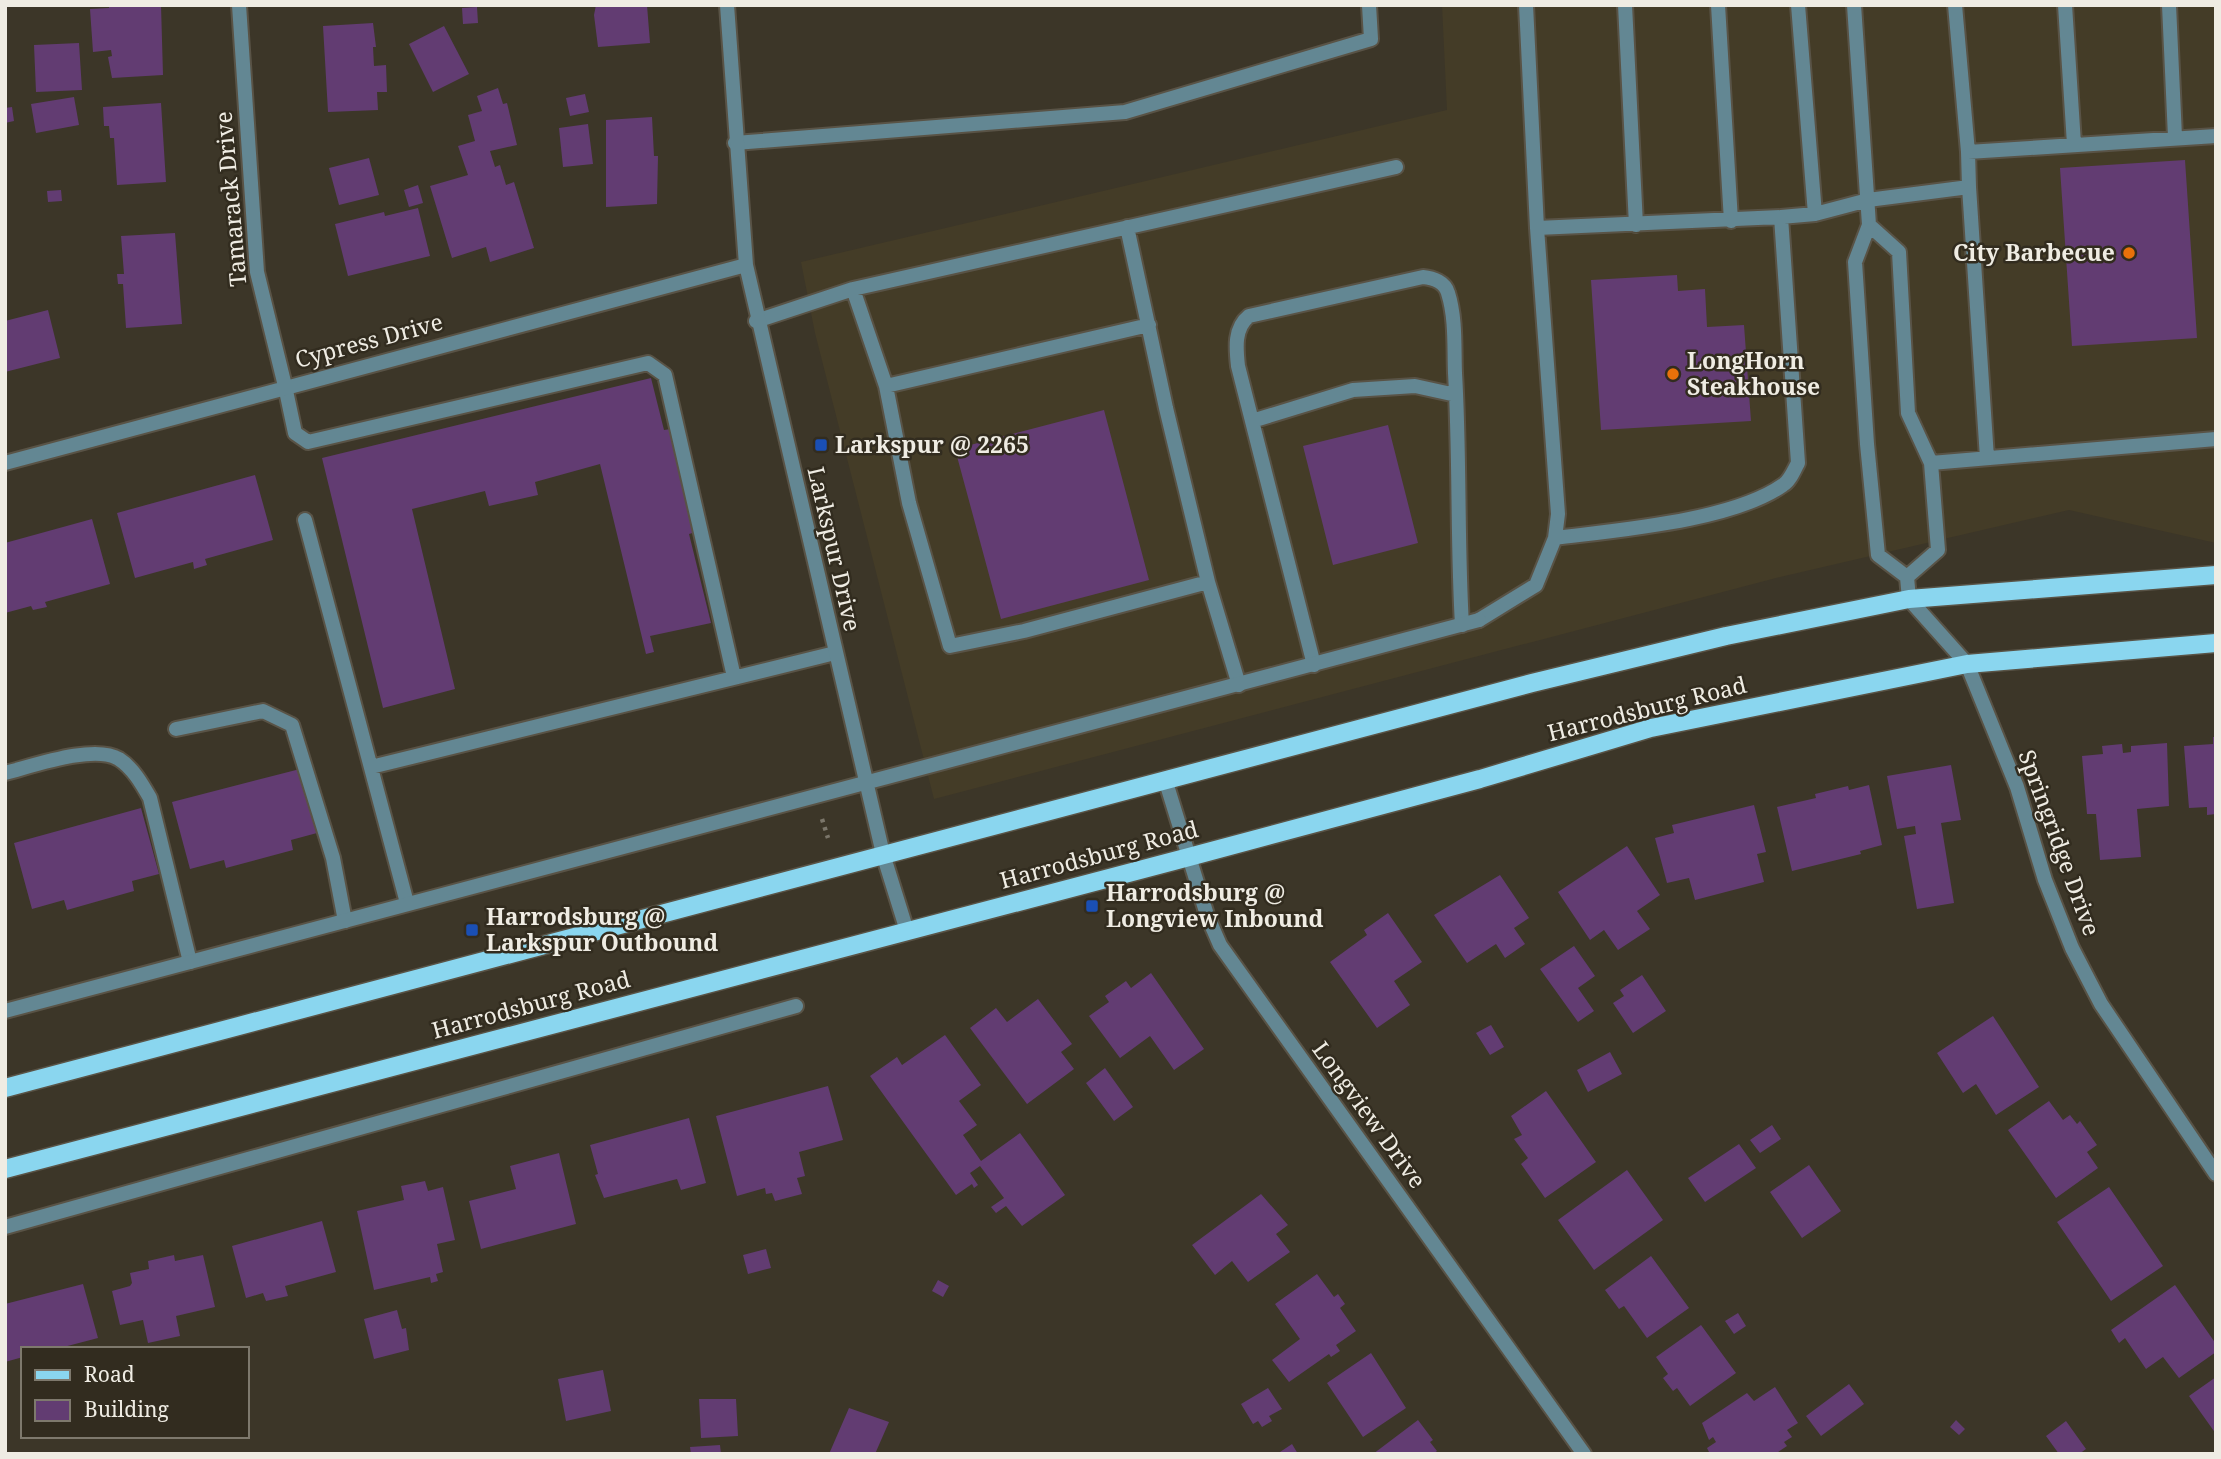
<svg xmlns="http://www.w3.org/2000/svg" width="2221" height="1459" viewBox="0 0 2221 1459" font-family="'Noto Serif',serif">
  <rect width="100%" height="100%" fill="#3c3628"/>
  <path fill="#443c27" d="M 1442,5 L 2216,5 L 2216,543 L 2069,510 L 1776,578 L 934,799 L 815,333 L 801,262 L 1447,110 Z"/>
  <path fill="#623c72" d="M 109,5 L 161,5 L 163,75 L 112,78 L 108,57 L 112,56 L 111,50 L 93,52 L 90,9 L 109,8 Z
    M 596,5 L 647,5 L 650,43 L 598,47 L 594,15 Z
    M 477,7 L 478,23 L 463,24 L 462,8 Z
    M 373,23 L 376,47 L 373,47 L 374,66 L 386,65 L 387,92 L 377,92 L 378,110 L 328,112 L 323,26 Z
    M 444,26 L 469,74 L 433,92 L 409,44 Z
    M 79,43 L 82,90 L 36,92 L 34,45 Z
    M 498,88 L 503,104 L 507,103 L 517,145 L 490,151 L 495,167 L 500,165 L 506,185 L 514,182 L 534,248 L 490,262 L 486,247 L 452,258 L 430,186 L 468,175 L 458,146 L 475,141 L 468,115 L 482,111 L 477,96 Z
    M 585,94 L 589,112 L 570,116 L 566,98 Z
    M 74,97 L 79,125 L 36,133 L 31,104 Z
    M 161,103 L 166,182 L 117,185 L 114,138 L 110,138 L 109,126 L 104,126 L 103,107 Z
    M 12,107 L 14,121 L 5,123 L 5,108 Z
    M 652,117 L 654,156 L 658,156 L 657,204 L 606,207 L 606,120 Z
    M 588,124 L 593,164 L 563,167 L 559,128 Z
    M 369,158 L 379,195 L 339,205 L 329,168 Z
    M 2185,160 L 2197,338 L 2072,346 L 2060,168 Z
    M 418,185 L 423,203 L 409,207 L 404,190 Z
    M 61,190 L 62,201 L 48,202 L 47,191 Z
    M 418,208 L 430,256 L 348,276 L 335,224 L 384,212 L 385,216 Z
    M 175,233 L 182,324 L 126,328 L 123,284 L 118,284 L 117,274 L 124,274 L 121,236 Z
    M 1677,275 L 1678,291 L 1705,289 L 1707,327 L 1744,325 L 1751,421 L 1601,430 L 1591,280 Z
    M 48,310 L 60,358 L 5,372 L 5,321 Z
    M 651,378 L 664,430 L 671,429 L 696,532 L 689,534 L 711,623 L 650,636 L 654,652 L 646,654 L 600,464 L 535,482 L 538,495 L 489,506 L 485,491 L 412,509 L 455,689 L 383,708 L 322,458 Z
    M 1104,410 L 1149,580 L 1001,619 L 955,449 Z
    M 1388,425 L 1418,543 L 1333,565 L 1303,446 Z
    M 255,475 L 273,540 L 205,559 L 207,565 L 194,569 L 193,562 L 135,578 L 117,513 Z
    M 92,519 L 110,584 L 45,602 L 47,607 L 33,610 L 31,606 L 5,613 L 5,543 Z
    M 2213,737 L 2216,737 L 2216,814 L 2207,815 L 2207,807 L 2189,808 L 2184,746 L 2213,744 Z
    M 2167,743 L 2169,806 L 2137,809 L 2141,857 L 2100,860 L 2096,814 L 2087,814 L 2082,756 L 2103,754 L 2102,746 L 2122,744 L 2123,753 L 2131,752 L 2131,746 Z
    M 1951,765 L 1961,820 L 1941,823 L 1954,903 L 1917,909 L 1904,836 L 1916,834 L 1915,826 L 1897,829 L 1887,776 Z
    M 300,769 L 317,833 L 291,840 L 293,850 L 226,868 L 224,860 L 190,869 L 172,802 Z
    M 1869,785 L 1882,845 L 1860,851 L 1861,854 L 1792,871 L 1777,807 L 1816,798 L 1815,794 L 1848,786 L 1849,790 Z
    M 1754,805 L 1766,852 L 1757,854 L 1764,882 L 1695,900 L 1689,878 L 1667,883 L 1655,838 L 1674,833 L 1672,825 Z
    M 141,808 L 159,874 L 132,881 L 134,891 L 67,910 L 64,900 L 32,909 L 14,843 Z
    M 1627,846 L 1660,895 L 1637,911 L 1650,929 L 1618,950 L 1604,930 L 1590,940 L 1558,892 Z
    M 1500,875 L 1529,918 L 1514,928 L 1525,944 L 1505,958 L 1496,944 L 1467,963 L 1434,915 Z
    M 1388,913 L 1422,962 L 1394,981 L 1410,1005 L 1377,1028 L 1330,962 L 1367,935 L 1364,930 Z
    M 1574,946 L 1595,976 L 1578,988 L 1594,1011 L 1578,1022 L 1540,969 Z
    M 1151,973 L 1204,1049 L 1174,1070 L 1150,1036 L 1120,1058 L 1089,1016 L 1109,1002 L 1105,996 L 1126,981 L 1131,988 Z
    M 1642,975 L 1666,1011 L 1633,1033 L 1613,1003 L 1624,996 L 1620,990 Z
    M 1038,999 L 1072,1044 L 1061,1052 L 1074,1069 L 1027,1104 L 970,1028 L 996,1008 L 1007,1022 Z
    M 1993,1016 L 2039,1087 L 1996,1115 L 1976,1084 L 1963,1093 L 1937,1053 Z
    M 1491,1025 L 1504,1047 L 1490,1055 L 1476,1033 Z
    M 945,1035 L 981,1085 L 959,1101 L 977,1125 L 963,1135 L 981,1161 L 1020,1133 L 1065,1195 L 1022,1226 L 1006,1206 L 996,1213 L 991,1207 L 1004,1198 L 980,1166 L 970,1173 L 978,1185 L 974,1188 L 972,1184 L 956,1195 L 870,1076 L 897,1057 L 902,1065 Z
    M 1610,1052 L 1622,1074 L 1588,1092 L 1577,1070 Z
    M 1105,1068 L 1133,1107 L 1114,1121 L 1086,1083 Z
    M 828,1086 L 843,1140 L 799,1152 L 805,1176 L 797,1178 L 802,1194 L 775,1201 L 772,1193 L 766,1194 L 765,1188 L 737,1196 L 716,1116 Z
    M 1546,1091 L 1596,1162 L 1545,1198 L 1521,1164 L 1528,1158 L 1514,1139 L 1522,1135 L 1511,1116 Z
    M 2049,1101 L 2063,1120 L 2070,1115 L 2077,1124 L 2080,1121 L 2097,1145 L 2087,1152 L 2098,1168 L 2056,1198 L 2008,1130 Z
    M 689,1118 L 706,1183 L 681,1190 L 677,1179 L 604,1198 L 595,1175 L 598,1174 L 590,1145 Z
    M 1772,1125 L 1781,1139 L 1760,1153 L 1750,1140 Z
    M 1739,1144 L 1756,1168 L 1705,1202 L 1688,1178 Z
    M 559,1153 L 576,1224 L 481,1249 L 469,1201 L 516,1189 L 510,1166 Z
    M 1809,1165 L 1841,1211 L 1802,1238 L 1770,1192 Z
    M 1627,1170 L 1663,1220 L 1594,1270 L 1558,1220 Z
    M 425,1181 L 428,1191 L 443,1187 L 455,1240 L 437,1244 L 443,1272 L 436,1274 L 438,1281 L 431,1283 L 430,1277 L 374,1290 L 357,1211 L 404,1200 L 401,1186 Z
    M 2109,1187 L 2163,1266 L 2111,1301 L 2057,1222 Z
    M 1261,1194 L 1288,1225 L 1276,1234 L 1290,1252 L 1248,1282 L 1232,1261 L 1215,1275 L 1192,1245 Z
    M 322,1221 L 336,1272 L 285,1286 L 288,1296 L 266,1301 L 263,1293 L 246,1298 L 232,1246 Z
    M 766,1249 L 771,1268 L 748,1274 L 743,1255 Z
    M 174,1255 L 175,1261 L 203,1255 L 215,1307 L 176,1316 L 180,1336 L 148,1343 L 143,1320 L 120,1325 L 112,1291 L 130,1286 L 132,1283 L 130,1273 L 149,1269 L 148,1261 Z
    M 1651,1256 L 1689,1308 L 1647,1338 L 1624,1306 L 1619,1309 L 1605,1290 Z
    M 1317,1274 L 1334,1297 L 1338,1294 L 1345,1304 L 1340,1308 L 1356,1331 L 1336,1345 L 1340,1351 L 1331,1357 L 1329,1354 L 1289,1382 L 1272,1360 L 1300,1339 L 1275,1304 Z
    M 938,1280 L 949,1286 L 943,1297 L 932,1291 Z
    M 83,1284 L 98,1338 L 56,1349 L 23,1349 L 23,1357 L 5,1362 L 5,1304 Z
    M 2175,1285 L 2216,1344 L 2216,1352 L 2179,1378 L 2163,1357 L 2146,1369 L 2125,1338 L 2119,1343 L 2111,1330 Z
    M 397,1310 L 402,1329 L 406,1328 L 409,1350 L 374,1359 L 364,1319 Z
    M 1738,1313 L 1746,1326 L 1734,1334 L 1725,1321 Z
    M 1701,1325 L 1736,1373 L 1690,1406 L 1677,1388 L 1673,1391 L 1663,1378 L 1668,1374 L 1656,1357 Z
    M 1371,1353 L 1406,1408 L 1363,1437 L 1327,1383 Z
    M 603,1370 L 611,1411 L 566,1421 L 558,1379 Z
    M 2216,1377 L 2216,1434 L 2189,1396 Z
    M 1849,1384 L 1864,1404 L 1821,1436 L 1806,1416 Z
    M 1775,1387 L 1798,1423 L 1787,1430 L 1792,1437 L 1784,1442 L 1787,1446 L 1775,1454 L 1710,1454 L 1707,1448 L 1716,1442 L 1713,1437 L 1709,1440 L 1702,1423 L 1747,1393 L 1754,1401 Z
    M 1268,1388 L 1282,1409 L 1269,1416 L 1272,1421 L 1262,1427 L 1258,1421 L 1253,1424 L 1241,1404 Z
    M 699,1399 L 736,1399 L 738,1436 L 701,1438 Z
    M 849,1408 L 889,1422 L 875,1454 L 829,1454 Z
    M 1418,1420 L 1433,1440 L 1430,1442 L 1437,1451 L 1433,1454 L 1373,1454 Z
    M 1956,1420 L 1965,1429 L 1959,1435 L 1950,1427 Z
    M 2066,1421 L 2086,1449 L 2079,1454 L 2059,1454 L 2046,1436 Z
    M 1292,1444 L 1298,1454 L 1277,1454 Z
    M 720,1445 L 721,1454 L 691,1454 L 690,1447 Z"/>
  <g fill="none" stroke-linecap="round" stroke-linejoin="round">
    <g stroke="#595346" stroke-width="18">
      <path id="lane" d="M 1625,5 L 1636,225
        M 1718,5 L 1731,221
        M 1798,5 L 1815,214
        M 1854,5 L 1869,225 L 1855,262 L 1867,444 L 1878,555 L 1907,577 L 1909,599
        M 1955,5 L 1968,152
        M 2065,5 L 2074,144
        M 2169,5 L 2175,137
        M 735,143 L 1125,112 L 1371,39 L 1369,5
        M 1969,187 L 1987,458
        M 1781,217 L 1815,214 L 1868,200 L 1969,187 L 1968,152 L 2216,136
        M 1869,225 L 1899,252 L 1908,413 L 1931,463 L 1938,550 L 1907,577
        M 1537,228 L 1781,217 L 1798,463 C 1794,470 1790,481 1783,485 C 1732,521 1618,530 1555,538
        M 853,289 L 886,386 L 909,503 L 950,646 L 1024,631 L 1208,582 L 1166,408 L 1127,227
        M 756,321 L 853,289 L 1396,167
        M 285,386 L 295,433 L 308,442 L 648,363 L 665,375 L 734,677
        M 886,386 L 1149,325
        M 1252,421 L 1353,390 L 1415,386 L 1456,395
        M 1931,463 L 2216,439
        M 305,520 L 407,903
        M 1208,582 L 1239,685
        M 1479,620 L 1536,585 L 1555,538 L 1558,514 L 1537,228 L 1526,5
        M 1314,665 L 1238,366 C 1236,348 1234,328 1249,316 L 1423,277 C 1433,278 1445,282 1448,293 C 1456,318 1454,348 1455,373 C 1460,457 1457,541 1462,625
        M 176,729 L 263,711 L 292,725 L 333,858 L 345,921
        M 371,767 L 835,653
        M 5,773 C 33,766 94,744 119,759 C 133,768 142,784 150,798 L 190,962"/>
    </g>
    <g stroke="#595346" stroke-width="18">
      <path id="street" d="M 239,5 L 257,272 L 285,386
        M 727,5 L 746,265 L 883,854 L 907,931
        M 5,463 L 746,265
        M 1909,599 L 1967,664 L 2017,787 L 2045,880 L 2072,948 L 2101,1004 L 2216,1174
        M 1165,779 L 1207,915 L 1220,945 L 1584,1454
        M 5,1011 L 1479,620
        M 5,1227 L 796,1006"/>
    </g>
    <g stroke="#595346" stroke-width="21">
      <path id="primary" d="M 5,1088 L 1532,683 L 1726,636 L 1909,599 L 2216,575
        M 5,1169 L 1189,857 L 1480,779 L 1651,728 L 1967,664 L 2216,643"/>
    </g>
    <path stroke="#7b766a" stroke-width="4.5" stroke-dasharray="3.5 5" stroke-linecap="butt" d="M 822,819 L 828,838"/>
    <use href="#lane" stroke="#638793" stroke-width="14"/>
    <use href="#street" stroke="#638793" stroke-width="14"/>
    <use href="#primary" stroke="#8ad6ef" stroke-width="18"/>
  </g>
  <g fill="#e8710a" stroke="#322c1f" stroke-width="2.5">
    <circle cx="2129" cy="253" r="7"/>
    <circle cx="1673" cy="374" r="7"/>
  </g>
  <g fill="#1a4fb4" stroke="#322c1f" stroke-width="2.5">
    <rect x="814" y="438" width="14" height="14" rx="3.5"/>
    <rect x="1085" y="899" width="14" height="14" rx="3.5"/>
    <rect x="465" y="923" width="14" height="14" rx="3.5"/>
  </g>
  <g text-anchor="middle" stroke-width="5" stroke-linejoin="round" paint-order="stroke">
    <g font-size="23" fill="#efece3" stroke="#322c1f">
      <text transform="translate(231 199) rotate(-95)" y="8">Tamarack Drive</text>
      <text transform="translate(369 341) rotate(-15)" y="8">Cypress Drive</text>
      <text transform="translate(834 549) rotate(77)" y="8">Larkspur Drive</text>
      <text transform="translate(1647 709) rotate(-14)" y="8">Harrodsburg Road</text>
      <text transform="translate(2059 843) rotate(70)" y="8">Springridge Drive</text>
      <text transform="translate(1099 855) rotate(-15)" y="8">Harrodsburg Road</text>
      <text transform="translate(531 1005) rotate(-15)" y="8">Harrodsburg Road</text>
      <text transform="translate(1369 1115) rotate(54)" y="8">Longview Drive</text>
    </g>
    <g font-size="23" font-weight="bold" fill="#efece3" stroke="#322c1f" text-anchor="start">
      <text x="2115" y="261" text-anchor="end">City Barbecue</text>
      <text x="1687" y="369">LongHorn<tspan x="1687" dy="26">Steakhouse</tspan></text>
      <text x="835" y="453">Larkspur @ 2265</text>
      <text x="1106" y="901">Harrodsburg @<tspan x="1106" dy="26">Longview Inbound</tspan></text>
      <text x="486" y="925">Harrodsburg @<tspan x="486" dy="26">Larkspur Outbound</tspan></text>
    </g>
  </g>
  <rect width="2221" height="1459" fill="none" stroke="#efece3" stroke-width="14"/>
  <rect x="21" y="1347" width="228" height="91" fill="#322c1f" stroke="#7e796d" stroke-width="2"/>
  <rect x="35" y="1370" width="35" height="10" fill="#8ad6ef" stroke="#7e796d" stroke-width="2"/>
  <text x="84" y="1382" font-size="21" fill="#efece3">Road</text>
  <rect x="35" y="1400" width="35" height="21" fill="#623c72" stroke="#7e796d" stroke-width="2"/>
  <text x="84" y="1417" font-size="21" fill="#efece3">Building</text>
</svg>
